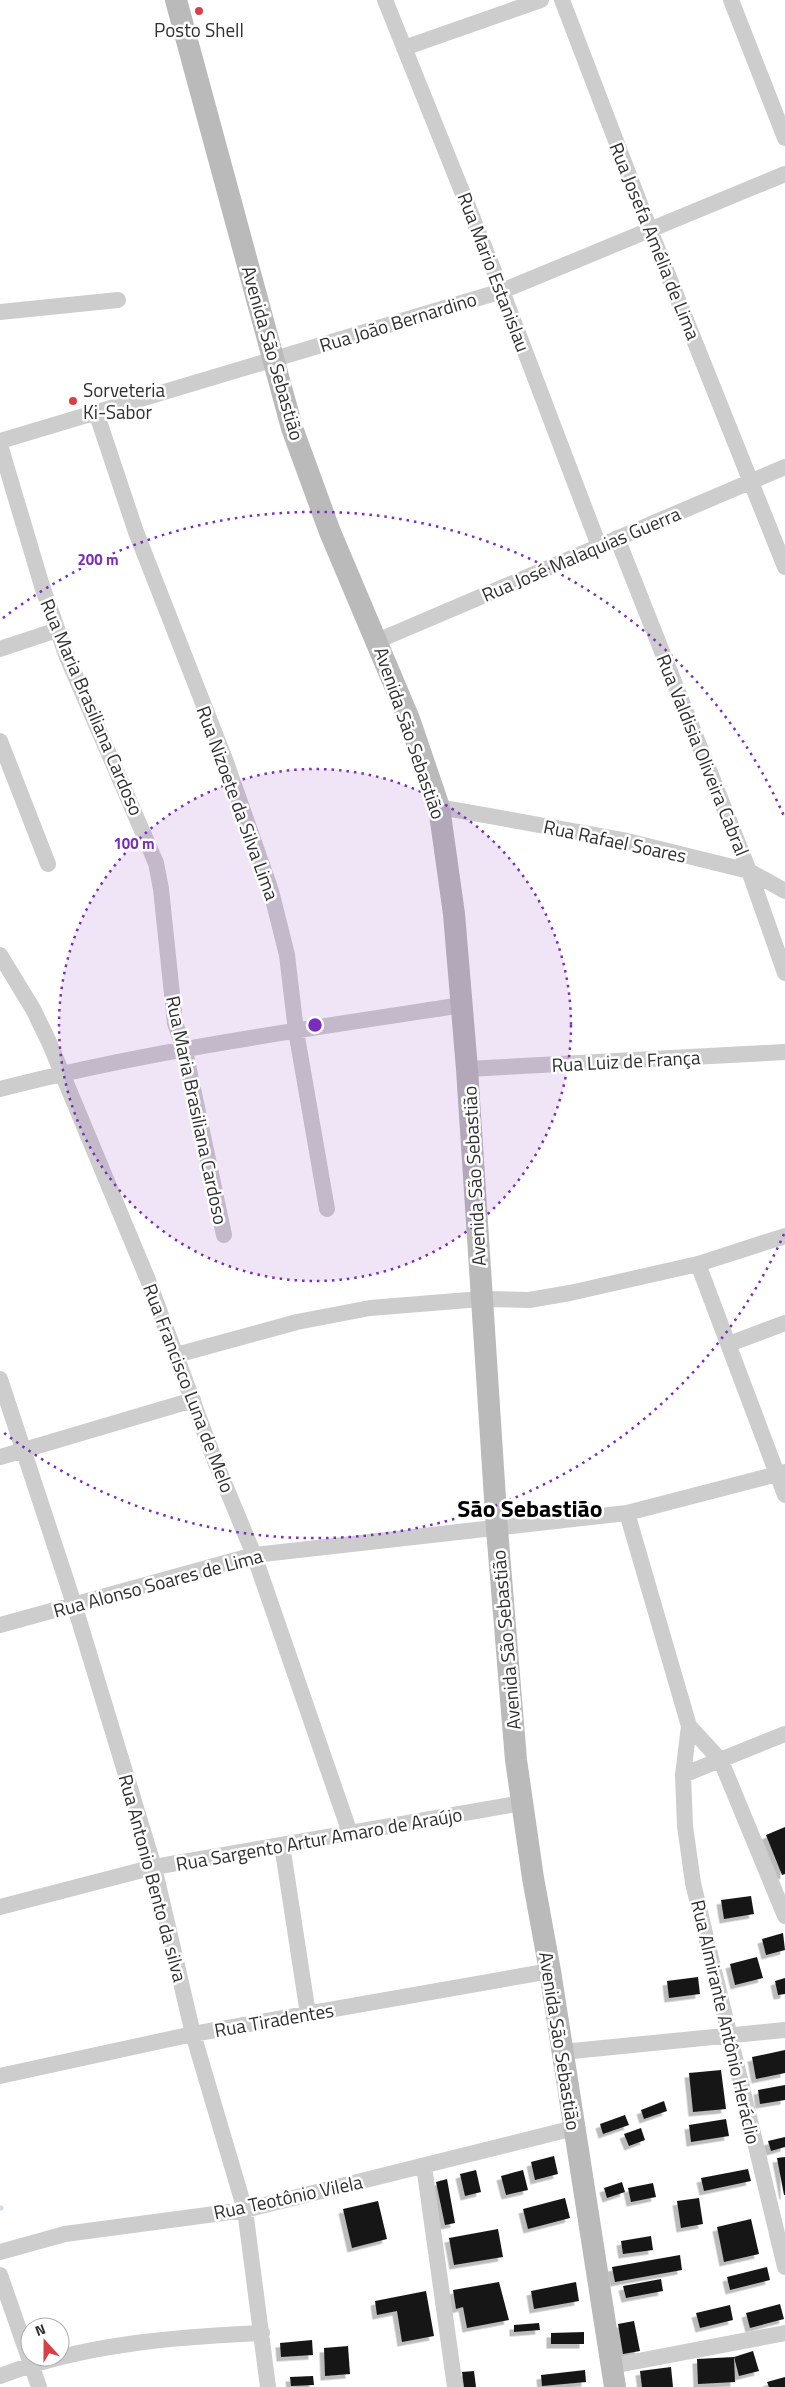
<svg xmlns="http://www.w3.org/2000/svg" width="785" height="2387" viewBox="0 0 785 2387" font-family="'Titillium Web',sans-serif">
  <defs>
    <filter id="shadow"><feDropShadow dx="-4.5" dy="4.5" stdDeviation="0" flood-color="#0004"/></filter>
  </defs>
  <rect width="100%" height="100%" fill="#fff"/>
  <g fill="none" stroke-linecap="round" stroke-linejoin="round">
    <path stroke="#cdddea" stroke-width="5" d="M 0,2208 L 1,2208"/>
  </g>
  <path fill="#171717" filter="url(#shadow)" d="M 785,1827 L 785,1874 L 782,1875 L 766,1835 Z
    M 751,1896 L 754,1914 L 724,1919 L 721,1900 Z
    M 783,1933 L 785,1950 L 766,1955 L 762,1939 Z
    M 757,1957 L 763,1978 L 735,1985 L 730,1964 Z
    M 698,1977 L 700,1994 L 669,1998 L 667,1981 Z
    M 785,1978 L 785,1994 L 778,1995 L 775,1981 Z
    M 785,2050 L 785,2073 L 756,2079 L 752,2057 Z
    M 721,2070 L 726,2109 L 693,2112 L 689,2073 Z
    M 785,2085 L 785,2100 L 760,2104 L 758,2090 Z
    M 664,2101 L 667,2111 L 644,2119 L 641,2110 Z
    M 625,2115 L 629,2125 L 603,2134 L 600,2124 Z
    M 726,2119 L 729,2136 L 691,2142 L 689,2125 Z
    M 641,2128 L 645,2140 L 629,2146 L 624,2134 Z
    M 785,2137 L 785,2147 L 771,2151 L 768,2141 Z
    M 554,2156 L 558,2174 L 535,2180 L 531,2162 Z
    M 785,2157 L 785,2195 L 784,2195 L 777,2158 Z
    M 748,2169 L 751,2181 L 704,2191 L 701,2178 Z
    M 476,2170 L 481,2192 L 465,2196 L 460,2174 Z
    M 523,2170 L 528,2190 L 506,2195 L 501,2176 Z
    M 447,2179 L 455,2223 L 445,2225 L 436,2182 Z
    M 622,2182 L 625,2192 L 607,2198 L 604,2188 Z
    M 653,2183 L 656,2197 L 631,2202 L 628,2188 Z
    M 565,2198 L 570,2218 L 528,2229 L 523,2209 Z
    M 699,2198 L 703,2224 L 681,2228 L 677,2201 Z
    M 378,2201 L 387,2239 L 352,2248 L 343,2209 Z
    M 751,2219 L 759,2254 L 724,2262 L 717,2227 Z
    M 498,2229 L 503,2257 L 454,2265 L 449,2238 Z
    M 651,2236 L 653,2250 L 623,2254 L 621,2241 Z
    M 680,2255 L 682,2270 L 615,2282 L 612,2267 Z
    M 767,2267 L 770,2280 L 730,2290 L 727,2277 Z
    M 661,2279 L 663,2291 L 626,2298 L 623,2286 Z
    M 499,2282 L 509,2320 L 467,2328 L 463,2307 L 456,2309 L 453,2290 Z
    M 576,2282 L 579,2301 L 534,2309 L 531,2291 Z
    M 426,2291 L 434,2336 L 402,2342 L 397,2311 L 377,2315 L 375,2301 Z
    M 780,2304 L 784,2319 L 750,2328 L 746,2313 Z
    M 730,2305 L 733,2320 L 700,2328 L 696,2313 Z
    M 634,2321 L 640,2351 L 623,2354 L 618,2324 Z
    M 539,2323 L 540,2330 L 514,2332 L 514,2325 Z
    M 584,2332 L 584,2344 L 551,2344 L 551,2333 Z
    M 312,2340 L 313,2355 L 281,2357 L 280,2343 Z
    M 348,2346 L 350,2374 L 325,2376 L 324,2348 Z
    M 753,2351 L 759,2371 L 739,2376 L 734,2357 L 735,2382 L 698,2384 L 697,2359 L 734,2357 Z
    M 671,2367 L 673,2387 L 642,2387 L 640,2371 Z
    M 585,2370 L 586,2382 L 542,2386 L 541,2375 Z
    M 474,2371 L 476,2387 L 464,2387 L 462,2372 Z
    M 313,2376 L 314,2385 L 291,2386 L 290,2377 Z
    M 785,2377 L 785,2387 L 769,2387 L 767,2382 Z"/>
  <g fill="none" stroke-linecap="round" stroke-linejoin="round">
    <path stroke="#cdcdcd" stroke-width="16" d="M 385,0 L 502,291 L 599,546
      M 562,0 L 650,230 L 785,567
      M 731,0 L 785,138
      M 404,48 L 541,0
      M 0,312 L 118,300
      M 96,412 L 136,532 L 226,762 L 271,891 L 287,955 L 296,1031 L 327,1209
      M 0,441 L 502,291 L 785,174
      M 0,445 L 42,586 L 67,657 L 156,863 L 161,889 L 175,1023 L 185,1051 L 224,1235
      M 617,538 L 749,871 L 785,973
      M 377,641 L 785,467
      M 0,649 L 57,630
      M 0,741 L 48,864
      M 439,807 L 623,840 L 749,871 L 785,891
      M 0,955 L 33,1009 L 49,1042 L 148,1280 L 215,1461 L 254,1555 L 350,1833
      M 467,1069 L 785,1052
      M 0,1089 C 149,1050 309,1029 462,1005
      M 698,1264 L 785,1495
      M 729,1344 L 785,1323
      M 176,1355 L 297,1322 L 370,1308 L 481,1299 L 529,1300 L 570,1293 L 698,1264 L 785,1236
      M 0,1379 L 74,1604 L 154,1867 L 193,2034 L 245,2210 L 268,2387
      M 0,1457 L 193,1400
      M 627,1513 L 689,1726 L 683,1775 L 685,1826 L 693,1883 L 785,2267
      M 0,1625 L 254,1555 L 627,1513 L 785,1472
      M 689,1726 L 721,1761 L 785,1916
      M 683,1775 L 785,1734
      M 282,1845 L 308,2014
      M 0,1907 L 154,1867 L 522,1803
      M 562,2052 L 785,2030
      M 0,2076 L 193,2034 L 550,1971
      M 424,2166 L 455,2387
      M 0,2252 L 65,2234 L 245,2210 L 574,2128
      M 0,2275 L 39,2387
      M 612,2366 L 785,2333
      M 0,2376 C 83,2344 174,2337 262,2333"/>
    <path stroke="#bababa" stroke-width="22" d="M 176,0 L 292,428 L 330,532 L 409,719 L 439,807 L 454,914 L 467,1069 L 497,1529 L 516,1760 L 533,1878 L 550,1971 L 615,2387"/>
  </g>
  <circle cx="315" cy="1025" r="256" fill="#7b2cbf" fill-opacity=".12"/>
  <g fill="none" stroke="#7b2cbf" stroke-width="2.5" stroke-dasharray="2.5 5">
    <circle cx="315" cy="1025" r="256"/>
    <path d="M784 1234A513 513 0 0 1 3 1432M3 618A513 513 0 0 1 784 816"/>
  </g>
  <g fill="#d74145" stroke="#fff" stroke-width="2">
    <circle cx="199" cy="11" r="5"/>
    <circle cx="73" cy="401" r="5"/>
  </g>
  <g text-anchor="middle" stroke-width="5" stroke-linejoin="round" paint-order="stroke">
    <g font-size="19" fill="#303030" stroke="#fff">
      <text x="199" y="37">Posto Shell</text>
      <text x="83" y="397" text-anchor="start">Sorveteria<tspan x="83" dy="22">Ki-Sabor</tspan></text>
    </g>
    <g font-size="19" fill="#303030" stroke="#fff">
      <text transform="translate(655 241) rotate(68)" y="7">Rua Josefa Amélia de Lima</text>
      <text transform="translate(494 272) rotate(69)" y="7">Rua Mario Estanislau</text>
      <text transform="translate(398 322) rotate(-17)" y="7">Rua João Bernardino</text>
      <text transform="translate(273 353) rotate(74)" y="7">Avenida São Sebastião</text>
      <text transform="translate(581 554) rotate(-23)" y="7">Rua José Malaquias Guerra</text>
      <text transform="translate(92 707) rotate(67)" y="7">Rua Maria Brasiliana Cardoso</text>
      <text transform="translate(410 733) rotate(71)" y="7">Avenida São Sebastião</text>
      <text transform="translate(703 755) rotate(68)" y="7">Rua Valdisia Oliveira Cabral</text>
      <text transform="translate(238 803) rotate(70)" y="7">Rua Nizoete da Silva Lima</text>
      <text transform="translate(615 841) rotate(12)" y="7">Rua Rafael Soares</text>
      <text transform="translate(626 1061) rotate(-3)" y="7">Rua Luiz de França</text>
      <text transform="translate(197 1110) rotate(78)" y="7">Rua Maria Brasiliana Cardoso</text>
      <text transform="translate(474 1176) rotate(-93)" y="7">Avenida São Sebastião</text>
      <text transform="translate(189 1388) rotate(69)" y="7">Rua Francisco Luna de Melo</text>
      <text transform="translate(158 1583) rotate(-15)" y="7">Rua Alonso Soares de Lima</text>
      <text transform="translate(506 1640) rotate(-95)" y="7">Avenida São Sebastião</text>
      <text transform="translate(319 1839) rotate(-10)" y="7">Rua Sargento Artur Amaro de Araújo</text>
      <text transform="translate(153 1878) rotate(75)" y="7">Rua Antonio Bento da silva</text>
      <text transform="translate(274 2020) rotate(-10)" y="7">Rua Tiradentes</text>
      <text transform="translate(726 2022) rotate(77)" y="7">Rua Almirante Antônio Heráclio</text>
      <text transform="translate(560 2041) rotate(81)" y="7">Avenida São Sebastião</text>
      <text transform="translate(288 2197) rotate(-12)" y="7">Rua Teotônio Vilela</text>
    </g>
    <g font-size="24" font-weight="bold" fill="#000" stroke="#fff">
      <text x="530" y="1517">São Sebastião</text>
    </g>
  </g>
  <circle cx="315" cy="1025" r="8" fill="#7b2cbf" stroke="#fff" stroke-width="2.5"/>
  <g font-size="15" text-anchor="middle" font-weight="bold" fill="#7b2cbf" stroke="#fff" stroke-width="5" stroke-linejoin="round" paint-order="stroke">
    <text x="98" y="565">200 m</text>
    <text x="134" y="849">100 m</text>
  </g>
  <g transform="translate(45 2342) rotate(339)"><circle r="24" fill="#ffffff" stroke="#acacac"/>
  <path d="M0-4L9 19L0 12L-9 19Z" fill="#d74145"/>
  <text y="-8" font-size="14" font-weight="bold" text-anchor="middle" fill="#303030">N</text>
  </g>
</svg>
